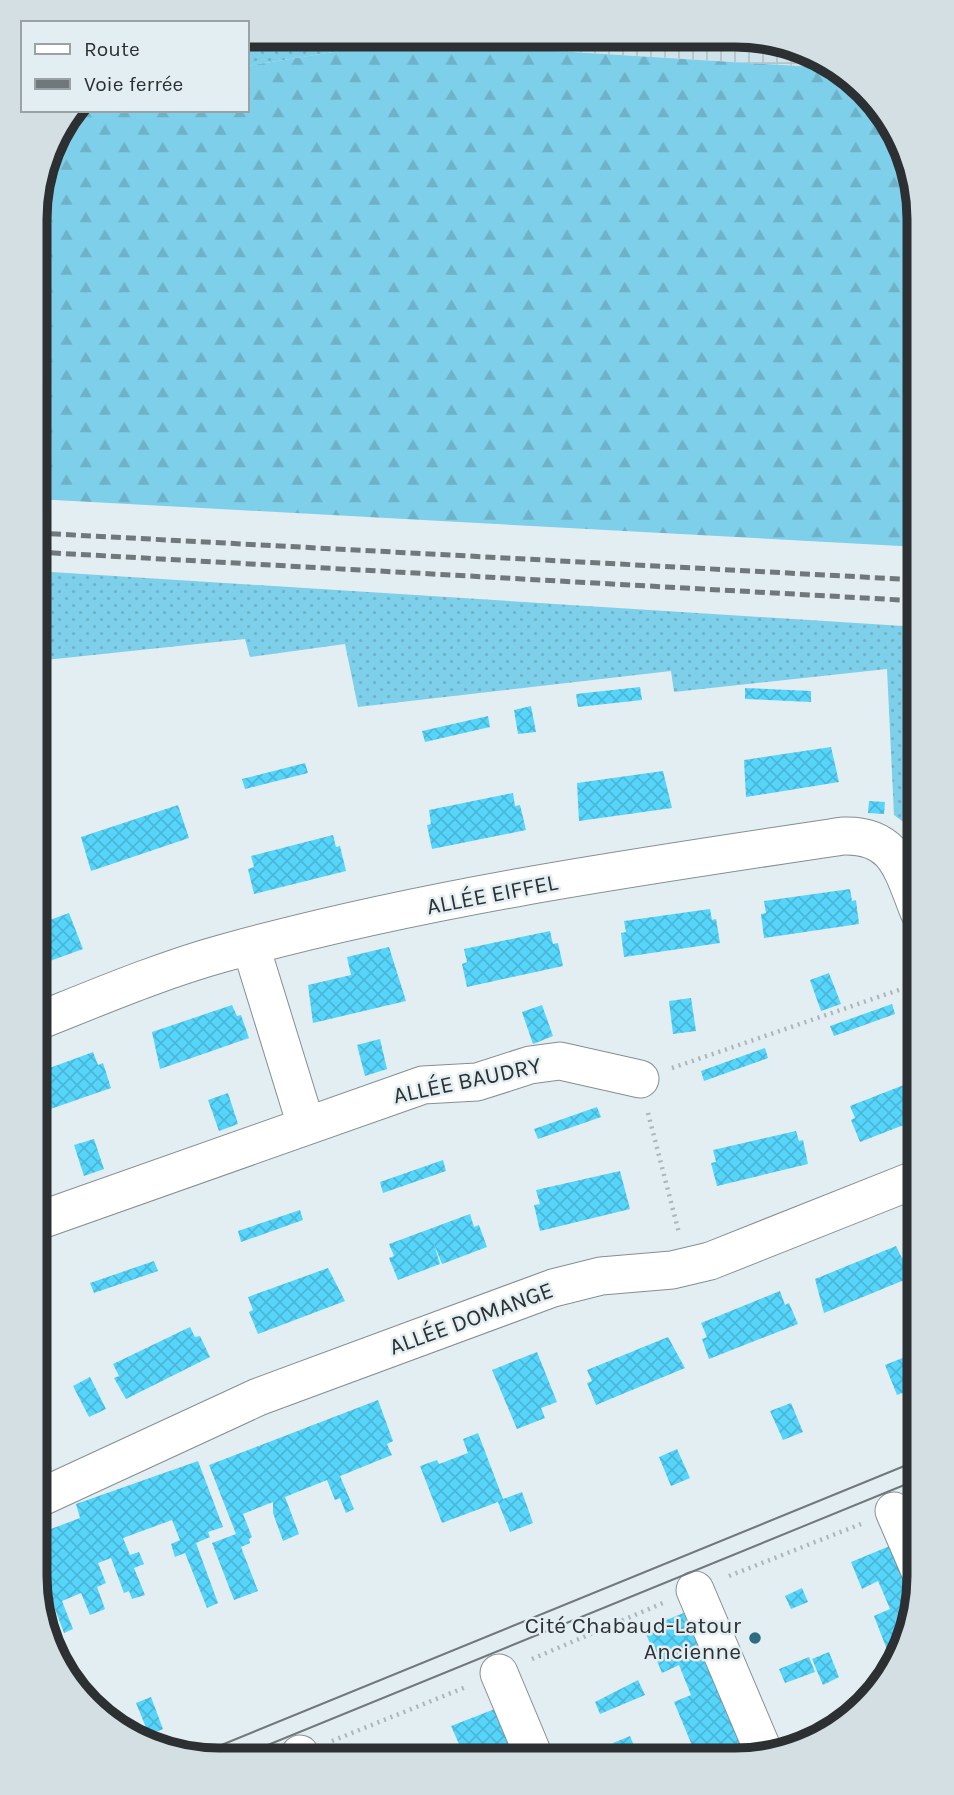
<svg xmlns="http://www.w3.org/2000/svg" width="954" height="1795" viewBox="0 0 954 1795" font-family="Karla,sans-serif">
  <defs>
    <pattern id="industrial-grid" width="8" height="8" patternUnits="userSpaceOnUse" patternTransform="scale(1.75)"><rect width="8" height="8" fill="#d1e3ea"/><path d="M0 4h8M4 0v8" fill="none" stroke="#b4c3c9"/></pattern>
    <pattern id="grass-dots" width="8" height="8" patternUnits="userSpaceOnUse" patternTransform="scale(1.75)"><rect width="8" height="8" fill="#7ecfea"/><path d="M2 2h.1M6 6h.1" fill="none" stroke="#6db2c9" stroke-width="1.8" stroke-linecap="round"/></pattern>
    <pattern id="forest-firs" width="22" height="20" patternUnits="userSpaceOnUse" patternTransform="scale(1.75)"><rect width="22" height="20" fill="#7ecfea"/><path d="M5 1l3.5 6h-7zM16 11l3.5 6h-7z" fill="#6db2c9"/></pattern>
    <pattern id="building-cross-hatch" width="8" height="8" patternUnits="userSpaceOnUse" patternTransform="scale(1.75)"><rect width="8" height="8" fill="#56d5fb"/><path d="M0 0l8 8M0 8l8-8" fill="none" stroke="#4bb7d8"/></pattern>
  </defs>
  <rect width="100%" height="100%" fill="#e3eef2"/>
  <path fill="url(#industrial-grid)" d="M 308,36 L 770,38 L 830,68 L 445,44 Z"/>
  <path fill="url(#grass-dots)" d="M 247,35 L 445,44 L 377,45 L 247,66 Z
    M 36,571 L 919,627 L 919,834 L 894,815 L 887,669 L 674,692 L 671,671 L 358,707 L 345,644 L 250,657 L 245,639 L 36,661 Z"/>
  <path fill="url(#forest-firs)" d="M 445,44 L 830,68 L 857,81 L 909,160 L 919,219 L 919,547 L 36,499 L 37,196 L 54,137 L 75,110 L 247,110 L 247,66 L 377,45 Z"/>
  <path fill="url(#building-cross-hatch)" d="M 640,687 L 642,700 L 578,707 L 576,694 Z
    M 745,688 L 811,691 L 811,702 L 745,699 Z
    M 531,706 L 536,732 L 518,734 L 514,710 Z
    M 488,716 L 490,727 L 425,742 L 422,731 Z
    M 831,747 L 839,782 L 746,797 L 744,760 Z
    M 305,763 L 308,773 L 245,789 L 242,779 Z
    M 663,771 L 672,808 L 579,821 L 577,783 Z
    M 513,793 L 515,806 L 520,805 L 526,830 L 432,849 L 427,825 L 431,824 L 429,810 Z
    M 869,801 L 885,802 L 884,814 L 868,813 Z
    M 178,805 L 189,838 L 91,871 L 81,837 Z
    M 333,835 L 336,847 L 340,846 L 346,871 L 254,894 L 248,869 L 254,867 L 251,856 Z
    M 850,889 L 852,901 L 856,900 L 859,924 L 764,938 L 761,914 L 766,913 L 764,901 Z
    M 710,909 L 712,920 L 716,919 L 720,943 L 624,957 L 621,933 L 626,932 L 624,921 Z
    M 69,913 L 83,949 L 36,966 L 36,925 Z
    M 550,931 L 553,944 L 558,943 L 563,966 L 467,987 L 462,964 L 467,962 L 464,949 Z
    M 389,947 L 406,1001 L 313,1023 L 308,985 L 351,975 L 347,957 Z
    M 829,973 L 841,1004 L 821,1011 L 810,980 Z
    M 691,998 L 696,1031 L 673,1034 L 669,1001 Z
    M 892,1004 L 895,1014 L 834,1036 L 830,1026 Z
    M 232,1005 L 237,1016 L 241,1015 L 249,1038 L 160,1069 L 152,1032 Z
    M 542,1005 L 553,1036 L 533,1044 L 522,1012 Z
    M 380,1039 L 387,1069 L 365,1076 L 357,1045 Z
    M 765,1048 L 768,1058 L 704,1081 L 701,1071 Z
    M 93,1052 L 98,1065 L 103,1063 L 111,1088 L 36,1114 L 36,1073 Z
    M 919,1079 L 919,1119 L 860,1142 L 851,1120 L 855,1118 L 850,1106 Z
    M 228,1093 L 238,1124 L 219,1131 L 208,1100 Z
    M 597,1107 L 601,1117 L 538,1139 L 534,1129 Z
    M 796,1131 L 799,1141 L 803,1140 L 808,1164 L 717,1186 L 711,1163 L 716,1162 L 713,1150 Z
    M 94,1139 L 104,1169 L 84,1176 L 74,1145 Z
    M 443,1160 L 446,1171 L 383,1193 L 380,1182 Z
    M 620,1171 L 630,1209 L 540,1231 L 534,1205 L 540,1204 L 536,1190 Z
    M 300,1210 L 303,1220 L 241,1242 L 238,1231 Z
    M 470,1214 L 474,1227 L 479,1225 L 487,1247 L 442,1264 L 434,1244 L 440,1264 L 398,1280 L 389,1258 L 394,1256 L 389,1244 Z
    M 896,1246 L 902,1258 L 905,1256 L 914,1276 L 824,1313 L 815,1279 Z
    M 154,1261 L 158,1271 L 94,1293 L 90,1283 Z
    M 328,1268 L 345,1301 L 258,1334 L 249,1312 L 253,1310 L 248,1297 Z
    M 780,1291 L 785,1305 L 789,1303 L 798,1324 L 709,1359 L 702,1339 L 707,1337 L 701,1323 Z
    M 190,1327 L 195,1337 L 200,1336 L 210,1357 L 126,1399 L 114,1378 L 119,1376 L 113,1364 Z
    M 668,1337 L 685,1368 L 596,1405 L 587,1383 L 592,1381 L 587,1370 Z
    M 537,1352 L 557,1402 L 541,1408 L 545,1418 L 517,1429 L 492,1370 Z
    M 905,1357 L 917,1387 L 897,1395 L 885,1365 Z
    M 90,1377 L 106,1409 L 89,1417 L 73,1386 Z
    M 378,1400 L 393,1441 L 387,1444 L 392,1455 L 340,1476 L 354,1509 L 346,1513 L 340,1498 L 335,1500 L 327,1480 L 285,1497 L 299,1534 L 283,1541 L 273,1513 L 273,1502 L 243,1514 L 252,1537 L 249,1539 L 250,1543 L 241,1547 L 258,1591 L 234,1600 L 212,1543 L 236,1534 L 209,1465 Z
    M 791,1403 L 803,1432 L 783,1440 L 770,1411 Z
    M 478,1433 L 503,1499 L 522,1492 L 533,1523 L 510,1532 L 498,1502 L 442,1523 L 420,1466 L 437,1460 L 439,1464 L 468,1453 L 463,1439 Z
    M 43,1445 L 52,1469 L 35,1476 L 35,1447 Z
    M 677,1449 L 690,1478 L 671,1486 L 659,1457 Z
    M 198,1461 L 223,1527 L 208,1532 L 210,1537 L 196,1543 L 218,1603 L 207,1608 L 185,1553 L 175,1557 L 171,1544 L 180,1540 L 172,1520 L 123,1538 L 130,1555 L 139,1552 L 144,1564 L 134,1568 L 145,1595 L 132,1599 L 129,1591 L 124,1593 L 111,1558 L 98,1563 L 106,1583 L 97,1587 L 105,1609 L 90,1615 L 81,1593 L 62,1601 L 73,1629 L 64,1633 L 35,1556 L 35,1535 L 80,1518 L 76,1504 Z
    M 897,1543 L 917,1592 L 891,1660 L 874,1616 L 890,1609 L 885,1597 L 878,1581 L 862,1589 L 851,1562 Z
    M 802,1588 L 808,1602 L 791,1609 L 785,1596 Z
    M 691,1610 L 753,1757 L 718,1760 L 714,1749 L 696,1755 L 674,1702 L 691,1695 L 679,1665 L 662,1673 L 644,1629 Z
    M 829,1652 L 839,1677 L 823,1685 L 812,1659 Z
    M 809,1657 L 815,1672 L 785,1683 L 779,1669 Z
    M 638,1680 L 645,1695 L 600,1714 L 595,1702 Z
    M 151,1697 L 163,1729 L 149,1735 L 136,1703 Z
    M 500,1707 L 522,1759 L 483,1759 L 478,1747 L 463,1753 L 451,1726 Z
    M 630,1736 L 640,1760 L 619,1760 L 613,1743 Z"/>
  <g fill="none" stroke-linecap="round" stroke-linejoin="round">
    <g stroke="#858f93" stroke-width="39">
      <path id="street" d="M 251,947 L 306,1125
        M 36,1022 C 96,998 162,970 224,953 C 426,897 636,867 843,836 C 896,834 902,870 919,912
        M 35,1222 L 423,1085 L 477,1082 L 530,1065 L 560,1061 L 640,1079
        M 35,1500 L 258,1397 L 553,1288 L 601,1276 L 672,1270 L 710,1261 L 919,1178
        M 894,1511 L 919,1569
        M 695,1590 L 765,1755
        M 499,1673 L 535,1759
        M 300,1754 L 302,1759"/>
    </g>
    <path stroke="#acb5b8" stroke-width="4.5" stroke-dasharray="2 5" stroke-linecap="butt" d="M 672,1068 L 919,983
      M 648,1113 L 679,1233
      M 729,1576 L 861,1524
      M 532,1659 L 663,1603
      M 332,1741 L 466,1687"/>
    <use href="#street" stroke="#fff" stroke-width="37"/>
    <path stroke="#71787b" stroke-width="2" d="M 192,1757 L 919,1460
      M 236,1758 L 919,1479"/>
    <path stroke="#71787b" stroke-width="5" stroke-dasharray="10 5" stroke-linecap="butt" d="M 36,533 L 919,580
      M 36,552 L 919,601"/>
  </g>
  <circle fill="#2d6d81" stroke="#e3eef2" stroke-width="2.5" cx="755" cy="1638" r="7"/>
  <g text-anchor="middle" stroke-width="5" stroke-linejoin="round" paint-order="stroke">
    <g font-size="23" fill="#2c3032" stroke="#e3eef2">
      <text transform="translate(492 894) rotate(-11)" y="8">ALLÉE EIFFEL</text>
      <text transform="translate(467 1080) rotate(-12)" y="8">ALLÉE BAUDRY</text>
      <text transform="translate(471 1318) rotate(-20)" y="8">ALLÉE DOMANGE</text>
    </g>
    <g font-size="23" fill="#2c3032" stroke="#e3eef2" text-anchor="end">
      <text x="741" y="1633">Cité Chabaud-Latour<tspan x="741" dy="26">Ancienne</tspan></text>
    </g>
  </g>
  <path d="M0 0H954V1795H0ZM219 47H735A172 172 0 0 1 907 219V1576A172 172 0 0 1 735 1748H219A172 172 0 0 1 47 1576V219A172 172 0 0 1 219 47Z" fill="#d4dfe3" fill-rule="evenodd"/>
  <path fill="none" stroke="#2c3032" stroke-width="9" d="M219 47H735A172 172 0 0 1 907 219V1576A172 172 0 0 1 735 1748H219A172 172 0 0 1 47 1576V219A172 172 0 0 1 219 47Z"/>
  <rect x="21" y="21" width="228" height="91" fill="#e3eef2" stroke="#9aa2a5" stroke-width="2"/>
  <rect x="35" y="44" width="35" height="10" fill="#ffffff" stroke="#9aa2a5" stroke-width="2"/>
  <text x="84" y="56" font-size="21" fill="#2c3032">Route</text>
  <rect x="35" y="79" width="35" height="10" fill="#71787b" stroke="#9aa2a5" stroke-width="2"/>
  <text x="84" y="91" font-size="21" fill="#2c3032">Voie ferrée</text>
</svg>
